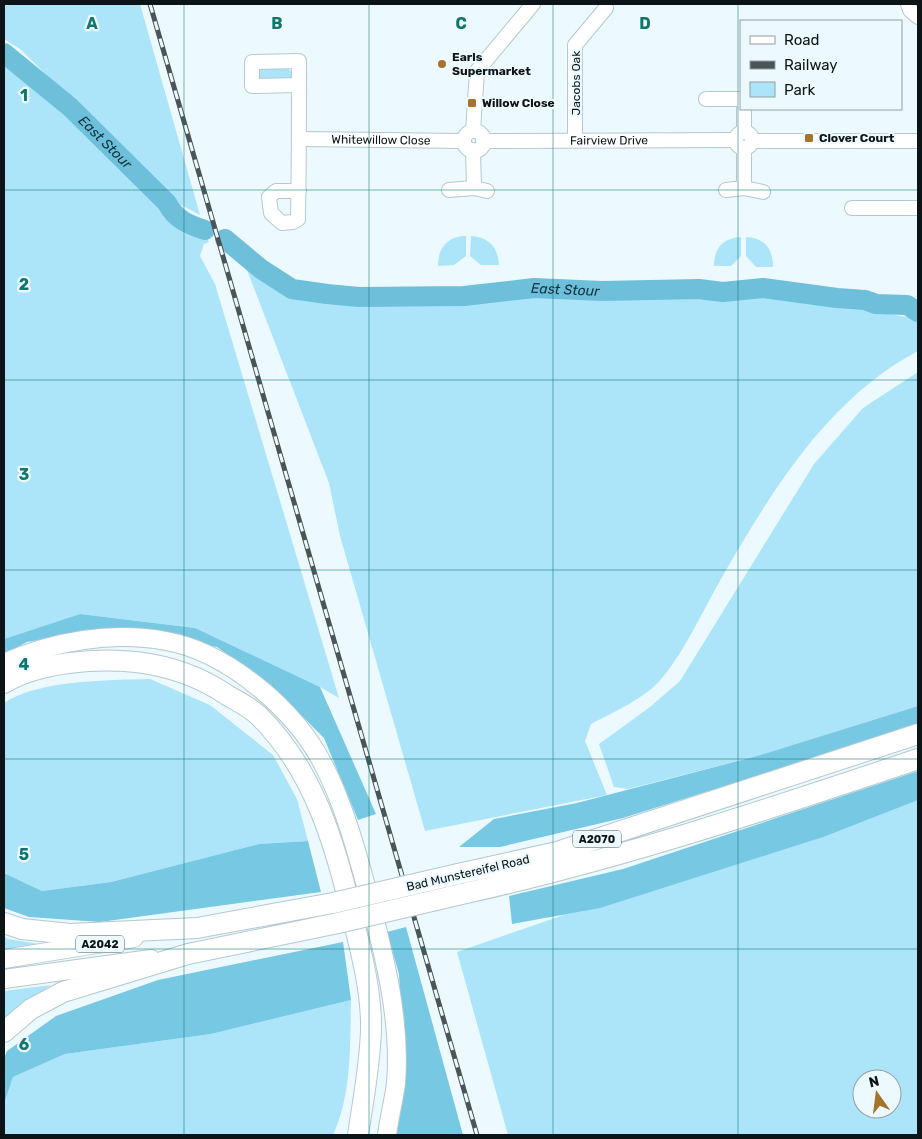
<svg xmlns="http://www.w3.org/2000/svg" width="922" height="1139" viewBox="0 0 922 1139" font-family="Rubik,sans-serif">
  <rect width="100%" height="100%" fill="#ecfaff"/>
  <path fill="#ace5f9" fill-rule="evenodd" d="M 4,4 L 140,4 L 200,215 L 177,203 L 20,49 L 4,39 Z
    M 4,57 L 98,141 L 160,203 L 168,215 L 206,237 L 209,242 L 204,244 L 200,256 L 215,284 L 339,698 L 320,687 L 195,628 L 80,614 L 4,639 Z
    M 260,67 L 288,68 L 293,74 L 290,81 L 261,83 L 255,72 Z
    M 466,236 L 466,256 L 454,265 L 438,266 C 438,248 447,236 466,236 Z
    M 471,236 C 489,237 498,247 499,265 L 481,265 L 470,256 Z
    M 741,237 L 741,256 L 731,266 L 714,266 C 714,248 723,238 741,237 Z
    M 746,237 C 765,238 773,249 773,267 L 756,267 L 746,256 Z
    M 247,270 L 313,302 L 508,299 L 538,293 L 605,299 L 764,295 L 798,298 L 918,319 L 918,351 C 825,400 768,497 717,586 C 701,615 684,651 663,677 C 645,699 615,711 591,724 L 585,741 L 607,795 L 425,831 L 340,536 L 329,483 Z
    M 918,372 L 918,706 L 757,756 L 628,789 L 614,787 L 599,744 L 650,707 L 680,681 L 814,464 L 863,408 Z
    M 150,679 L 210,705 L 273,755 L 297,799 L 308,841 L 259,844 L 111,882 L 42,891 L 4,873 L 4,703 C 37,680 110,680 150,679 Z
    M 918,792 L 918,1135 L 508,1135 L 457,952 ZM 862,1079 L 892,1079 L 892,1109 L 862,1109 Z
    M 4,937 L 8,939 L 46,945 L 4,951 Z
    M 51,985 L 13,1011 L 4,1020 L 4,991 Z
    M 351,1000 C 350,1044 352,1095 333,1135 L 4,1135 L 4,1104 L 13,1077 L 65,1054 L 211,1034 Z"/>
  <path fill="#77c8e3" d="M 80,614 L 195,628 L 320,687 L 376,814 L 358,820 L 324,738 L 271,685 L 217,647 L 112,628 L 27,642 L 4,654 L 4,639 Z
    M 918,706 L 918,725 L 623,818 L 500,847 L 459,847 L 494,819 L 577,803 L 757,756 Z
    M 918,771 L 918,800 L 823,837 L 600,908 L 512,924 L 509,896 L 623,869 Z
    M 308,841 L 321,892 L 100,922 L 29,917 L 4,908 L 4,873 L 42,891 L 111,882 L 259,844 Z
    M 406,927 L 463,1135 L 397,1135 L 402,1033 L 399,974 L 387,932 Z
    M 343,942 L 351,1000 L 211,1034 L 65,1054 L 13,1077 L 4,1104 L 4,1058 L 7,1051 L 56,1016 L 158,980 Z"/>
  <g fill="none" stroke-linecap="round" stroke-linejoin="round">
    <g stroke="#6ebfda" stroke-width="20">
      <path id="s1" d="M 4,53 L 70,107 L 167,203 C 175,219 189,225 205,230"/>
      <path id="s2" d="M 225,239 L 261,269 L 292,289 L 327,294 L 359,297 L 464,296 L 534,288 L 602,291 L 699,289 L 723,292 L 763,288 L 837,298 L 865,300 L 876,304 L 907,305 L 918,312"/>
    </g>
    <g stroke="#b3c8d0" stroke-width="16">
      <g id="minor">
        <path d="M 908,4 L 910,10 L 918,17"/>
        <path d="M 706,99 L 741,99"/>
        <path d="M 473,131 L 477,71 L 533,4"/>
        <circle cx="474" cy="141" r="10"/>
        <circle cx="744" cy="140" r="8"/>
        <path d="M 744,132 L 744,109"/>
        <path id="s3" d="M 299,139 L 464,141"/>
        <path d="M 575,140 L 575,45 L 606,8"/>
        <path id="s4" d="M 483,141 L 735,140"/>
        <path d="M 752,141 L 918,141"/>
        <path d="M 744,149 L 744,188"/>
        <path d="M 473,150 L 474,188"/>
        <path d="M 449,190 L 474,188 L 487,191"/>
        <path d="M 726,190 L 744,188 L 763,192"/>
        <path d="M 299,191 L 276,191 L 269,197 L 271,213 L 282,223 L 293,222 L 298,219 C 299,166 299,114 299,61 L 252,62 L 252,86 L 299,85"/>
        <path d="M 852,208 L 918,208"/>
      </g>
    </g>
    <g stroke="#b3c8d0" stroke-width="20">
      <path id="major" d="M 4,663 C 54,641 112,631 166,641 C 228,652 295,710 323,764 C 345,806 357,854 370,900 C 385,959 401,1021 396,1083 C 394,1100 389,1118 387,1135
        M 4,959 L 134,938
        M 4,979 L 151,959"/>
    </g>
    <g stroke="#b3c8d0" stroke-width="22">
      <path id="highway" d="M 4,683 C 39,662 96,658 136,662 C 170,666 199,676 227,695 C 237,701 250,707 259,716 C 313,769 335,843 352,915 C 361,951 372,993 371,1030 C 370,1065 363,1101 358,1135
        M 458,874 L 557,852 L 918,734
        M 466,893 C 620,859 769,809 918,759
        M 4,923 L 22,929 L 70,934 L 197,928 L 333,903
        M 4,1032 L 31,1009 L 63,992 L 188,954 L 338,923"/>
    </g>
    <use href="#minor" stroke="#fff" stroke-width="14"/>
    <use href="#major" stroke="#fff" stroke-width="18"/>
    <use href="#highway" stroke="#fff" stroke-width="20"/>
    <g stroke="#4b5457" stroke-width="5">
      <path id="rail" d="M 150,4 L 477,1135"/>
    </g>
    <use href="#rail" stroke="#ecfaff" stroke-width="3" stroke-dasharray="9" stroke-linecap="butt"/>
    <g stroke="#b3c8d0" stroke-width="22" stroke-linecap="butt">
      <path id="highway-bridge" d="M 333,903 L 458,874
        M 338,923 L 466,893"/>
    </g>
    <use href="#highway-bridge" stroke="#fff" stroke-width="20"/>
  </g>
  <path fill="none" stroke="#0f766e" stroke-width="1" stroke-opacity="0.55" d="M 184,4 L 184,1135M 369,4 L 369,1135M 553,4 L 553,1135M 738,4 L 738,1135M 4,190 L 918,190M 4,380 L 918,380M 4,570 L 918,570M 4,759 L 918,759M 4,949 L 918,949"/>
  <g fill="#a6732b" stroke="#ecfaff" stroke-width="2">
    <circle cx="442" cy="64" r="5"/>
    <rect x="467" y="98" width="10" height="10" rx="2.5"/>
    <rect x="804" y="133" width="10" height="10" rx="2.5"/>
  </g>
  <g text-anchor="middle" stroke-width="4.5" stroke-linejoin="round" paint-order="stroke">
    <g fill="#ecfaff" stroke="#50595d" stroke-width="1">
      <rect x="573" y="830.5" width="48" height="17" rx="4"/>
      <rect x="76" y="935.5" width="48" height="17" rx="4"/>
    </g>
    <g font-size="11" font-weight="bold" fill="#0d1417">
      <text x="597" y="843">A2070</text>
      <text x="100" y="948">A2042</text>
    </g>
    <g font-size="12" font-weight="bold" fill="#0d1417" stroke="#ecfaff" text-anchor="start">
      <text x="452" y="61">Earls<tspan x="452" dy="14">Supermarket</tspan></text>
      <text x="482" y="107">Willow Close</text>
      <text x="819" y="142">Clover Court</text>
    </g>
    <g font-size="12" fill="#0d1417" stroke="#ecfaff">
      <text transform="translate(576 83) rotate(-90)" y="4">Jacobs Oak</text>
      <text dy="4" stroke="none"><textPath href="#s3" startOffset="82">Whitewillow Close</textPath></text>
      <text dy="4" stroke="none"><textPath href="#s4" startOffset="126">Fairview Drive</textPath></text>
      <text transform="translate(468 873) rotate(-13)" y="4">Bad Munstereifel Road</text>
    </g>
    <g font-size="14" font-style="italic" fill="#0a313d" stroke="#ecfaff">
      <text dy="5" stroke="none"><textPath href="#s1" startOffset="135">East Stour</textPath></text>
      <text dy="5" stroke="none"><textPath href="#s2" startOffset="358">East Stour</textPath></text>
    </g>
  </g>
  <g font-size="16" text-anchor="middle" font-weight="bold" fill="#0f766e" stroke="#ecfaff" stroke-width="4.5" stroke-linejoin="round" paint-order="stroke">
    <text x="92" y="29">A</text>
    <text x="277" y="29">B</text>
    <text x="461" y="29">C</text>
    <text x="645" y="29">D</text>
    <text x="24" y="101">1</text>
    <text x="24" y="290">2</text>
    <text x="24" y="480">3</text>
    <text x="24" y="670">4</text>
    <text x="24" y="860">5</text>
    <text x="24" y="1050">6</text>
  </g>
  <rect width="922" height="1139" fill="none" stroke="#0d1417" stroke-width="10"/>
  <rect x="740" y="20" width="162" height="90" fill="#ecfaff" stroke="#939ea2"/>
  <rect x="750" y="36" width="25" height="8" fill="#ffffff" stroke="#939ea2"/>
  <text x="784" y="45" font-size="15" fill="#0d1417">Road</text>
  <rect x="750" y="61" width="25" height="8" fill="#4b5457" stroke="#939ea2"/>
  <text x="784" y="70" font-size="15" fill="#0d1417">Railway</text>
  <rect x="750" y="82" width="25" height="15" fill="#ace5f9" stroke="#939ea2"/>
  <text x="784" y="95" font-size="15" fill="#0d1417">Park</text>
  <g transform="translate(877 1094) rotate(346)"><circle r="24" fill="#ecfaff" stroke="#939ea2"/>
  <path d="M0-4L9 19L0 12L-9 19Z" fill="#a6732b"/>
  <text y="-8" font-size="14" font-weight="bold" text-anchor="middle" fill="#0d1417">N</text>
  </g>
</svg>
